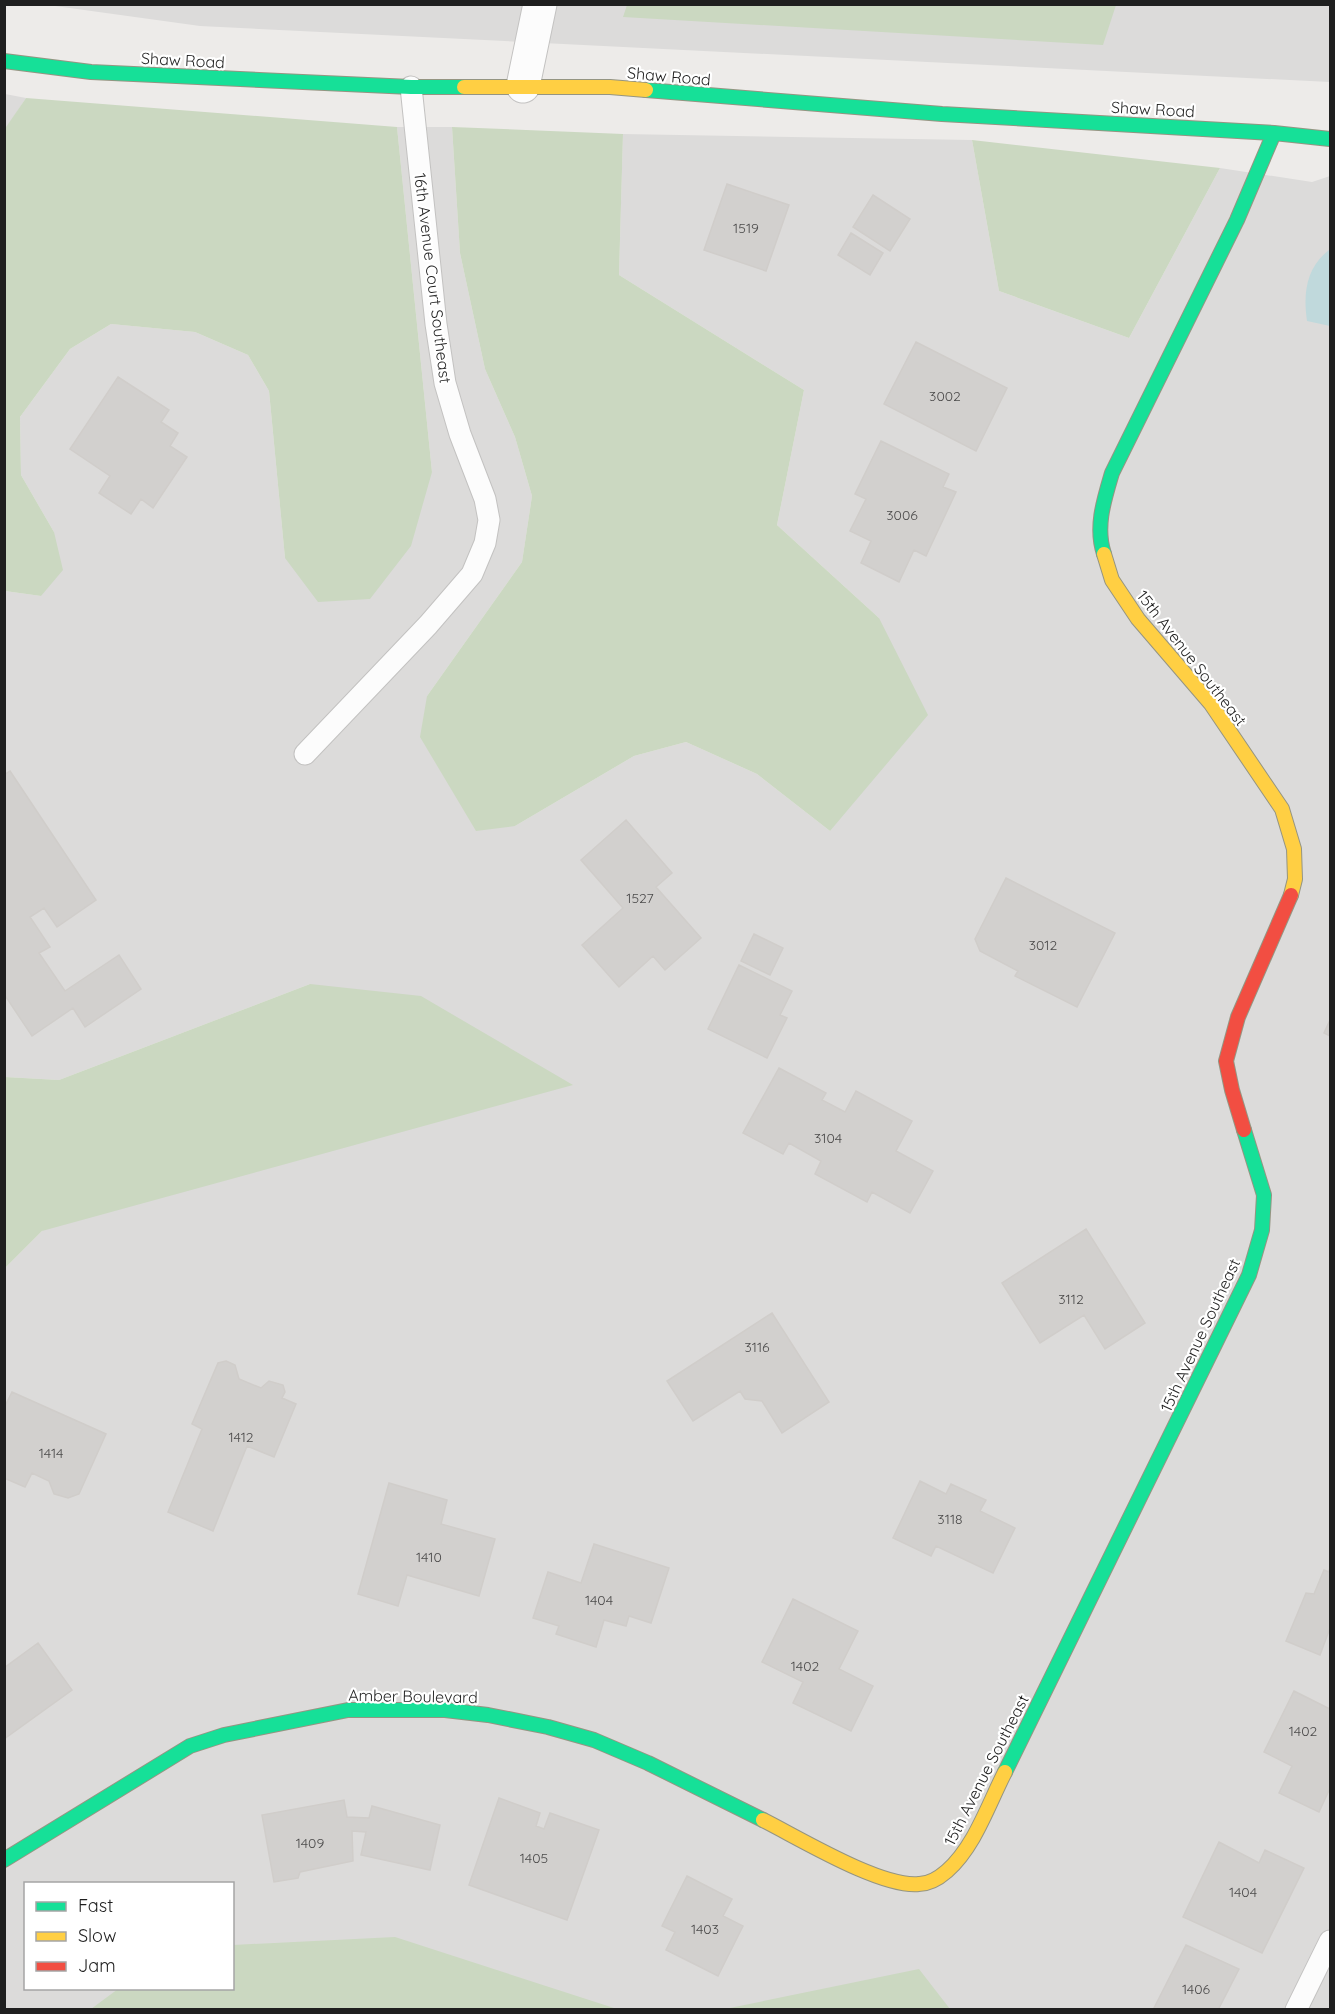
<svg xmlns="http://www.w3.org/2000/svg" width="1335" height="2014" viewBox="0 0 1335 2014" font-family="Quicksand,sans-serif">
  <rect width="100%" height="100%" fill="#edebe9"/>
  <path fill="#dcdbda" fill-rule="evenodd" d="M 48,5 L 1330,5 L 1330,82 L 200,26 Z
    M 5,94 L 26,98 L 5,130 Z
    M 397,127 L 452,127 L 460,253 L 485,369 L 515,437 L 532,496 L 522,562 L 427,696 L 515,826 L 634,756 L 686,742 L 757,774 L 830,831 L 879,618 L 777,525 L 804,390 L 619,275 L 623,134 L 972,140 L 999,291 L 1129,338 L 1220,168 L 1312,182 L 1330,176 L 1330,2009 L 5,2009 L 5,1268 L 42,1231 L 310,984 L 59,1080 L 5,1077 L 5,591 L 41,596 L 54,532 L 21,475 L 20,417 L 70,349 L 111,324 L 195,332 L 248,355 L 269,391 L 285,558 L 432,472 ZM 26,1884 L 232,1884 L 232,1988 L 26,1988 Z"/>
  <path fill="#cbd8c1" d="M 627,5 L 627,4 L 1116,5 L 1103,45 L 623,17 Z
    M 26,98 L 397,127 L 432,472 L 411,546 L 370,599 L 318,602 L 285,558 L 269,391 L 248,355 L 195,332 L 111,324 L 70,349 L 20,417 L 21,475 L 54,532 L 63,570 L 41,596 L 5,591 L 4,130 Z
    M 452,127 L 623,134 L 619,275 L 804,390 L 777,525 L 879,618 L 928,715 L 830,831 L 757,774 L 686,742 L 634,756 L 515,826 L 476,831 L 420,737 L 427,696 L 522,562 L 532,496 L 515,437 L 485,369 L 460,253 Z
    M 972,140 L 1220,168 L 1129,338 L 999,291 Z
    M 310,984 L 421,996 L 573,1085 L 42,1231 L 5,1268 L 5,1077 L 59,1080 Z
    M 395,1937 L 617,2009 L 91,2009 L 118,1989 L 232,1988 L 233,1945 Z
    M 919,1969 L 950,2009 L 725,2009 Z"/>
  <path fill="#c0d9dc" d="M 1329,250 L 1330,250 L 1330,326 L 1307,321 C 1303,293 1306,268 1329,250 Z"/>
  <path fill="#d2d0ce" stroke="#d0cdca" stroke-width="1.5" d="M 727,184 L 789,205 L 766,271 L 704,250 Z
    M 873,195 L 910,219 L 890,251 L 853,227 Z
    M 851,233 L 883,253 L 870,275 L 838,255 Z
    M 916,342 L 1007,388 L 976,451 L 884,404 Z
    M 118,377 L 169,410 L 161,422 L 178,433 L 170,446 L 187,457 L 153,508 L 141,499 L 131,514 L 99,493 L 110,476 L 70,449 Z
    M 881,441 L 949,474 L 943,487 L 956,492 L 926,556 L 914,550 L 899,582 L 861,563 L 871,541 L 850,531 L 866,499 L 855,494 Z
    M 10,771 L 96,900 L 57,927 L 44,908 L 30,917 L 50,947 L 39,953 L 65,991 L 119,955 L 141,989 L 85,1027 L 73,1008 L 32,1036 L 4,994 L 4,775 Z
    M 626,820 L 672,873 L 656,887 L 701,938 L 665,970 L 653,956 L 619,987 L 582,945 L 623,908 L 581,860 Z
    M 1006,878 L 1115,933 L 1077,1007 L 1015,976 L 1018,971 L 980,951 L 975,939 Z
    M 754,934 L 783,948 L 770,975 L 741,961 Z
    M 739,965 L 792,991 L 780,1015 L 787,1018 L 767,1058 L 708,1029 Z
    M 1330,1020 L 1330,1036 L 1324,1033 Z
    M 779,1068 L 826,1093 L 822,1100 L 845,1112 L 856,1091 L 912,1121 L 896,1151 L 933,1171 L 910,1213 L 872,1192 L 867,1202 L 815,1174 L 821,1161 L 789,1143 L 783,1154 L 743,1133 Z
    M 1086,1229 L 1145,1323 L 1105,1349 L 1084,1315 L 1040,1343 L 1002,1283 Z
    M 772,1313 L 829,1402 L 782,1433 L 762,1401 L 745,1399 L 740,1391 L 693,1421 L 667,1381 Z
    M 226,1361 L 235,1365 L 239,1379 L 261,1388 L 269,1381 L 283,1385 L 285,1392 L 282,1398 L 296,1404 L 274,1457 L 247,1446 L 213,1531 L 168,1512 L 202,1429 L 192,1424 L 218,1363 Z
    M 12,1392 L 106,1434 L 79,1494 L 68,1498 L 54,1494 L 49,1481 L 32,1473 L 25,1487 L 4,1478 L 4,1408 Z
    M 920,1481 L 946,1494 L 951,1484 L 986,1500 L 980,1511 L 1015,1528 L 993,1573 L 936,1546 L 931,1556 L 893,1538 Z
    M 389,1483 L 447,1500 L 441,1524 L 495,1539 L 479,1596 L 407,1575 L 398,1606 L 358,1594 Z
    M 594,1544 L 669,1568 L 651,1623 L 629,1616 L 626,1626 L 604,1620 L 596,1647 L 556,1634 L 559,1626 L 533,1618 L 548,1572 L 581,1583 Z
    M 1330,1567 L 1330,1628 L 1320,1655 L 1286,1641 L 1306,1593 L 1314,1594 L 1324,1570 L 1329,1572 Z
    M 793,1599 L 858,1631 L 839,1669 L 873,1686 L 851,1731 L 793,1703 L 803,1682 L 762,1662 Z
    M 38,1643 L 72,1690 L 4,1739 L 4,1668 Z
    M 1294,1691 L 1330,1709 L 1330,1788 L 1319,1812 L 1279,1793 L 1292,1766 L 1264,1752 Z
    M 499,1798 L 540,1813 L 536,1826 L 544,1829 L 550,1813 L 599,1830 L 567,1920 L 469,1885 Z
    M 344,1800 L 347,1817 L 369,1818 L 372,1806 L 440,1825 L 430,1870 L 361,1855 L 366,1832 L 352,1831 L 353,1861 L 300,1872 L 298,1878 L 274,1882 L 262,1815 Z
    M 1219,1842 L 1259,1863 L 1265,1850 L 1304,1868 L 1262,1953 L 1183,1917 Z
    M 687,1876 L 732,1899 L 723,1916 L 743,1926 L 718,1976 L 666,1950 L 675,1932 L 662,1926 Z
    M 1186,1945 L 1239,1969 L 1218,2010 L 1153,2010 Z"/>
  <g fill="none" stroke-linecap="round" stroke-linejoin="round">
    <g stroke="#c3c2c1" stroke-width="23">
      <path id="lane" d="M 305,754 L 428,625 L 472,574 L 485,543 L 489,520 L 485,499 L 460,434 L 445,383 L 436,324 L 411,87
        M 1296,2010 L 1330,1941"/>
    </g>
    <g stroke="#c3c2c1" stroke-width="35">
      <path id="street" d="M 523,86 L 540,4"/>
    </g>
    <g stroke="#959582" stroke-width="16">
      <path id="fast" d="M 4,61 L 91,72 L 411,87 L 464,87
        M 646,90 L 942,114 L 1274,133 L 1330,139
        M 1104,554 C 1095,527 1104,500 1112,473 L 1237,220 L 1274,133
        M 1005,1772 L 1249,1275 L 1262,1230 L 1264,1195 L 1244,1130
        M 4,1860 L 190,1746 L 224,1735 L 348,1710 L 445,1710 L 488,1715 L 548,1727 L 594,1740 L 648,1763 L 763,1820"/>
    </g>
    <g stroke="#959582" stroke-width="16">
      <path id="slow" d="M 464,87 L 610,87 L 646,90
        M 1104,554 L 1112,580 L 1138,619 L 1211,704 L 1282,809 L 1294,849 L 1295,879 L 1291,895
        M 763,1820 C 799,1838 881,1888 919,1884 C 930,1884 939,1878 947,1871 C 975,1846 988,1805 1005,1772"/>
    </g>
    <g stroke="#959582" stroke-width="16">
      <path id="jam" d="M 1244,1130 L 1232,1090 L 1226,1061 L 1238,1017 L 1291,895"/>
    </g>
    <use href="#lane" stroke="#fcfcfc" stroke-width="21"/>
    <use href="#street" stroke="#fcfcfc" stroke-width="33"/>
    <use href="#fast" stroke="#16e098" stroke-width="14"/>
    <use href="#slow" stroke="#ffcf43" stroke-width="14"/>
    <use href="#jam" stroke="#f24e42" stroke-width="14"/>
  </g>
  <g text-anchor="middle" stroke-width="4.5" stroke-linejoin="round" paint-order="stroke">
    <g font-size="14" fill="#4c4b4b">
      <text x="746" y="233">1519</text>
      <text x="945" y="401">3002</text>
      <text x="902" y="520">3006</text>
      <text x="640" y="903">1527</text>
      <text x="1043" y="950">3012</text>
      <text x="828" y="1143">3104</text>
      <text x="1071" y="1304">3112</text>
      <text x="757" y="1352">3116</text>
      <text x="241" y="1442">1412</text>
      <text x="51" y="1458">1414</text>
      <text x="950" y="1524">3118</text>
      <text x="429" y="1562">1410</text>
      <text x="599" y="1605">1404</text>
      <text x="805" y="1671">1402</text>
      <text x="1303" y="1736">1402</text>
      <text x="310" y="1848">1409</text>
      <text x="534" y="1863">1405</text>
      <text x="1243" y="1897">1404</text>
      <text x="705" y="1934">1403</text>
      <text x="1196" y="1994">1406</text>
    </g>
    <g font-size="16" fill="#1f1f1f" stroke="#fff">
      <text transform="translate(183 60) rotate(3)" y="6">Shaw Road</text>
      <text transform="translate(669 76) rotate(5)" y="6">Shaw Road</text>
      <text transform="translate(1153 109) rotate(3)" y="6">Shaw Road</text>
      <text transform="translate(433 278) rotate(83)" y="6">16th Avenue Court Southeast</text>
      <text transform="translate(1192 658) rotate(52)" y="6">15th Avenue Southeast</text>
      <text transform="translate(1200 1335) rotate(-65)" y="6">15th Avenue Southeast</text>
      <text transform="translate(413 1696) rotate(1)" y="6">Amber Boulevard</text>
      <text transform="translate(986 1770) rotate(-63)" y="6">15th Avenue Southeast</text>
    </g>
  </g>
  <rect width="1335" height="2014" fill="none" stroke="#1f1f1f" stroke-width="12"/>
  <rect x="24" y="1882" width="210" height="108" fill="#ffffff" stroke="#a5a5a5" stroke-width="1.5"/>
  <rect x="36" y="1902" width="30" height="9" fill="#16e098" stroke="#a5a5a5" stroke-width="1.5"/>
  <text x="78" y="1912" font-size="18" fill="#1f1f1f">Fast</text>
  <rect x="36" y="1932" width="30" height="9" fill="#ffcf43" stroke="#a5a5a5" stroke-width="1.5"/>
  <text x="78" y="1942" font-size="18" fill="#1f1f1f">Slow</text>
  <rect x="36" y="1962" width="30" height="9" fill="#f24e42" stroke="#a5a5a5" stroke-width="1.5"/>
  <text x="78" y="1972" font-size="18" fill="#1f1f1f">Jam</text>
</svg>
